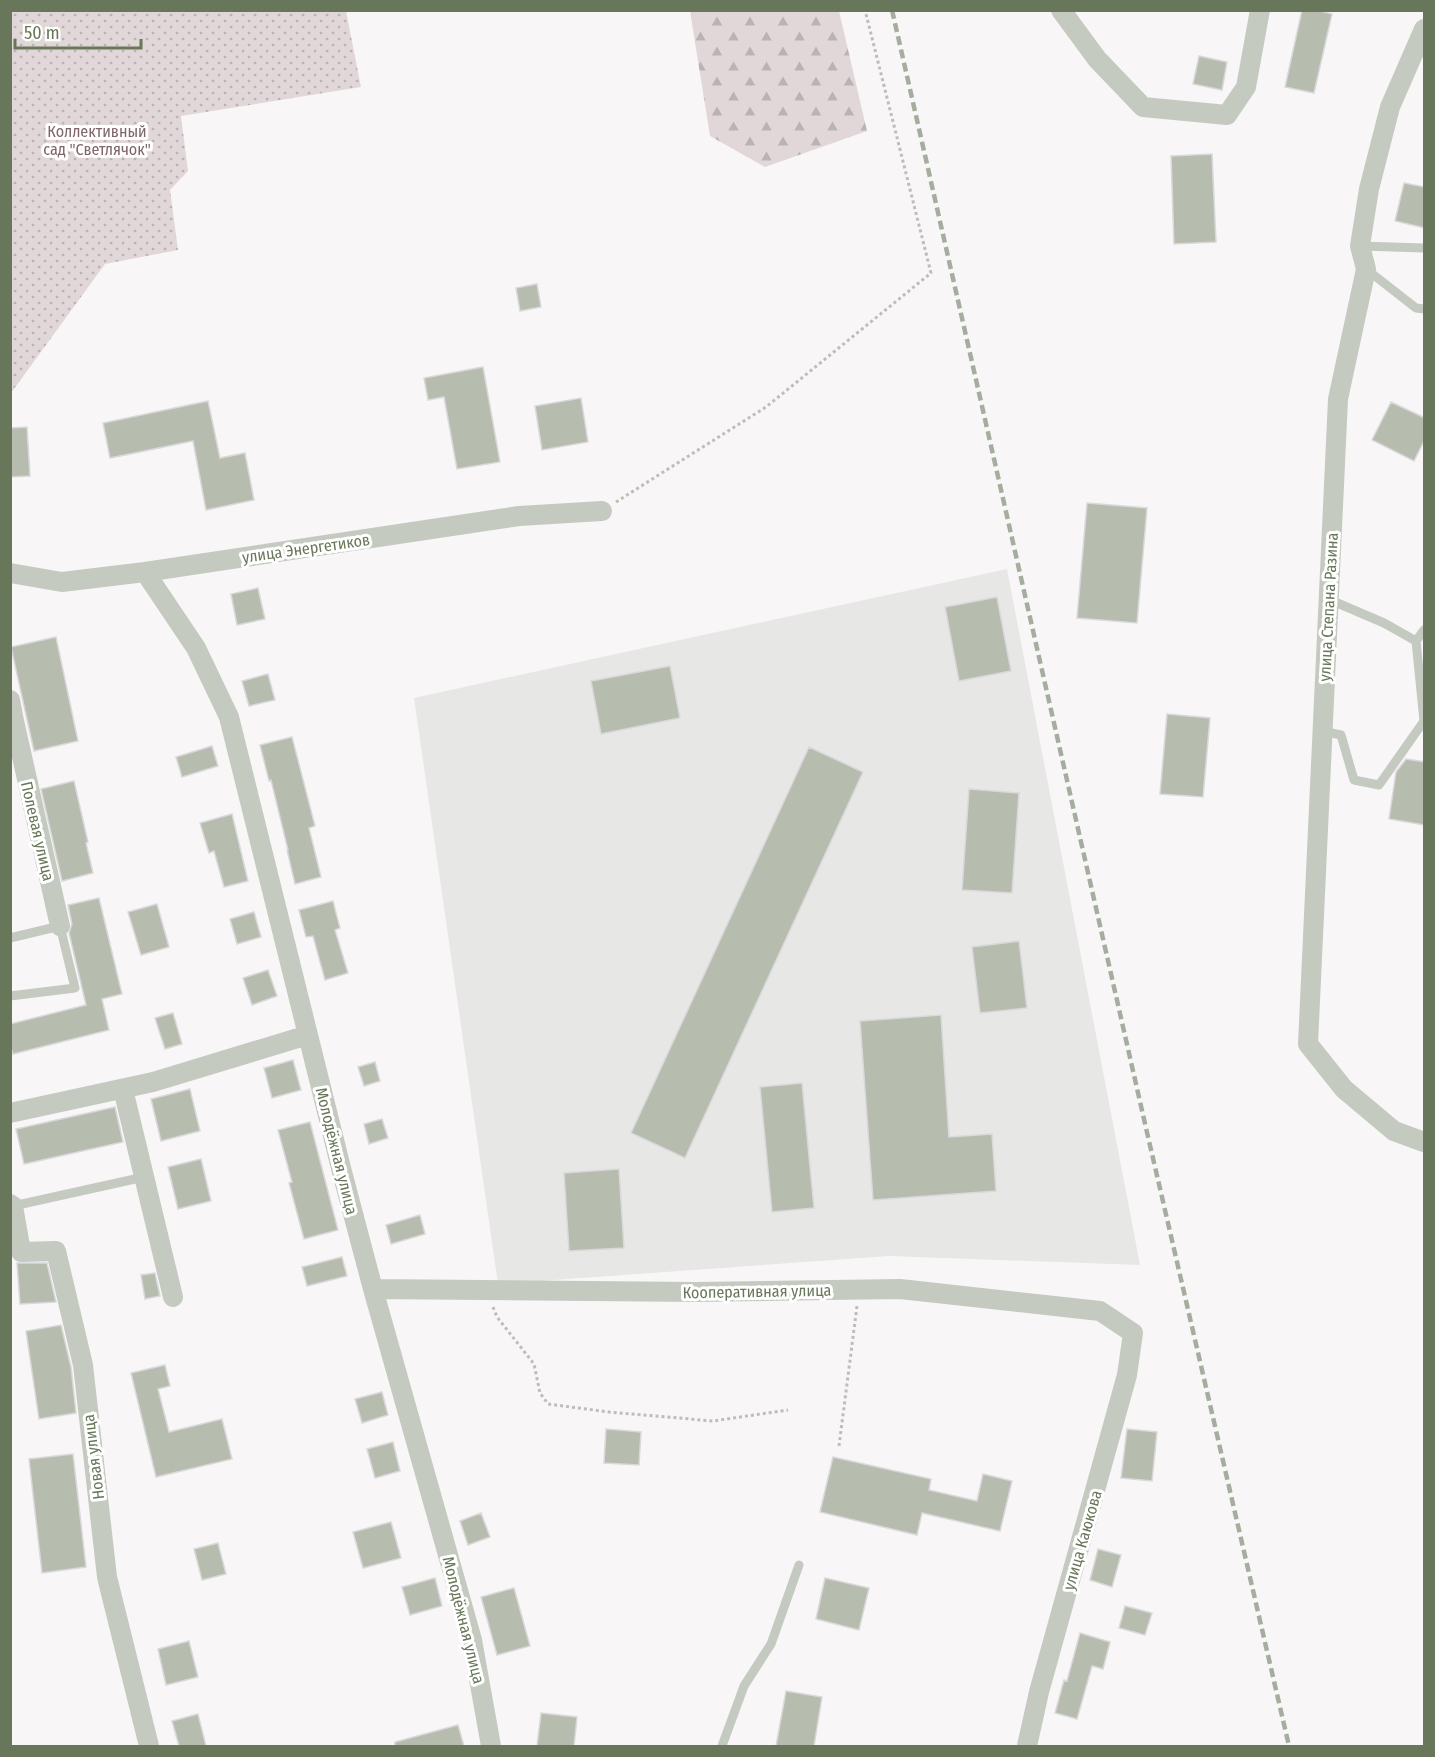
<svg xmlns="http://www.w3.org/2000/svg" width="1435" height="1757" viewBox="0 0 1435 1757" font-family="'Fira Sans Condensed',sans-serif">
  <defs>
    <pattern id="grass-dots" width="8" height="8" patternUnits="userSpaceOnUse" patternTransform="scale(1.5)"><rect width="8" height="8" fill="#e1d7d9"/><path d="M2 2h.1M6 6h.1" fill="none" stroke="#bab3b3" stroke-width="1.8" stroke-linecap="round"/></pattern>
    <pattern id="forest-firs" width="22" height="20" patternUnits="userSpaceOnUse" patternTransform="scale(1.5)"><rect width="22" height="20" fill="#e1d7d9"/><path d="M5 1l3.5 6h-7zM16 11l3.5 6h-7z" fill="#bab3b3"/></pattern>
  </defs>
  <rect width="100%" height="100%" fill="#f9f6f8"/>
  <path fill="#e7e7e6" d="M 1007,569 L 1140,1265 L 889,1256 L 498,1284 L 414,698 Z"/>
  <path fill="url(#grass-dots)" d="M 11,10 L 346,11 L 361,87 L 181,116 L 188,171 L 170,190 L 178,250 L 105,264 L 11,393 Z"/>
  <path fill="url(#forest-firs)" d="M 690,11 L 839,11 L 867,131 L 765,167 L 710,136 Z"/>
  <path fill="#b6bdaf" stroke="#dad8da" stroke-width="1.5" d="M 1302,10 L 1316,10 L 1332,14 L 1314,93 L 1285,87 Z
    M 1199,56 L 1227,62 L 1222,90 L 1193,84 Z
    M 1212,154 L 1216,242 L 1174,244 L 1171,156 Z
    M 1404,183 L 1425,187 L 1425,228 L 1395,221 Z
    M 537,284 L 541,307 L 520,311 L 516,288 Z
    M 483,367 L 500,462 L 457,469 L 444,397 L 428,400 L 424,378 Z
    M 581,398 L 588,442 L 542,450 L 535,406 Z
    M 208,401 L 220,458 L 245,453 L 254,500 L 206,510 L 193,441 L 110,458 L 103,423 Z
    M 1391,402 L 1425,418 L 1425,439 L 1414,461 L 1372,440 Z
    M 27,427 L 30,476 L 10,477 L 10,428 Z
    M 1087,503 L 1147,508 L 1137,623 L 1077,618 Z
    M 258,588 L 265,619 L 237,625 L 231,594 Z
    M 997,597 L 1011,671 L 959,681 L 945,607 Z
    M 56,637 L 78,741 L 34,751 L 11,647 Z
    M 670,666 L 680,718 L 601,734 L 591,681 Z
    M 268,674 L 275,700 L 249,706 L 242,681 Z
    M 1167,714 L 1210,718 L 1203,797 L 1160,794 Z
    M 292,737 L 315,826 L 309,828 L 321,877 L 295,884 L 287,850 L 288,850 L 271,780 L 269,781 L 260,745 Z
    M 212,746 L 218,766 L 182,777 L 176,757 Z
    M 809,747 L 863,772 L 685,1158 L 631,1133 Z
    M 1406,759 L 1425,762 L 1425,825 L 1389,819 L 1396,772 Z
    M 74,781 L 88,842 L 86,843 L 93,873 L 62,881 L 41,789 Z
    M 969,789 L 1019,793 L 1012,893 L 962,890 Z
    M 232,814 L 248,881 L 224,887 L 214,851 L 209,853 L 200,823 Z
    M 99,898 L 122,994 L 102,999 L 109,1030 L 13,1054 L 10,1045 L 10,1024 L 86,1005 L 69,933 L 72,924 L 68,905 Z
    M 333,901 L 340,928 L 335,930 L 348,973 L 325,980 L 313,936 L 306,937 L 299,910 Z
    M 157,904 L 169,947 L 141,955 L 128,912 Z
    M 254,912 L 261,937 L 237,944 L 230,919 Z
    M 1019,941 L 1027,1008 L 980,1013 L 972,947 Z
    M 268,970 L 277,996 L 252,1005 L 243,978 Z
    M 173,1013 L 182,1044 L 165,1049 L 155,1018 Z
    M 941,1015 L 949,1137 L 992,1134 L 996,1191 L 873,1200 L 860,1021 Z
    M 293,1060 L 301,1090 L 272,1098 L 264,1068 Z
    M 375,1062 L 380,1081 L 364,1086 L 358,1067 Z
    M 802,1083 L 814,1208 L 772,1212 L 760,1087 Z
    M 190,1089 L 200,1131 L 161,1141 L 151,1099 Z
    M 115,1107 L 123,1142 L 24,1164 L 16,1129 Z
    M 382,1119 L 388,1138 L 369,1144 L 364,1124 Z
    M 310,1122 L 338,1230 L 304,1239 L 289,1183 L 292,1182 L 278,1130 Z
    M 201,1159 L 211,1201 L 178,1209 L 168,1167 Z
    M 619,1169 L 624,1248 L 569,1251 L 564,1173 Z
    M 420,1215 L 425,1234 L 391,1244 L 386,1225 Z
    M 342,1257 L 347,1276 L 307,1286 L 302,1267 Z
    M 17,1263 L 47,1263 L 56,1302 L 20,1304 Z
    M 155,1273 L 160,1296 L 145,1299 L 141,1275 Z
    M 61,1325 L 71,1367 L 76,1413 L 39,1419 L 26,1331 Z
    M 165,1365 L 170,1386 L 158,1389 L 169,1432 L 222,1419 L 232,1459 L 156,1477 L 131,1373 Z
    M 382,1392 L 388,1415 L 362,1423 L 355,1399 Z
    M 606,1429 L 641,1432 L 639,1465 L 604,1463 Z
    M 1127,1429 L 1157,1432 L 1152,1481 L 1121,1478 Z
    M 393,1442 L 400,1471 L 375,1478 L 367,1449 Z
    M 73,1454 L 86,1567 L 42,1573 L 29,1459 Z
    M 833,1457 L 931,1479 L 929,1490 L 977,1501 L 983,1474 L 1012,1481 L 1000,1531 L 922,1513 L 917,1535 L 820,1512 Z
    M 481,1513 L 490,1537 L 468,1545 L 460,1521 Z
    M 391,1522 L 401,1558 L 363,1568 L 353,1532 Z
    M 218,1543 L 226,1574 L 202,1580 L 194,1549 Z
    M 1098,1549 L 1121,1555 L 1112,1587 L 1090,1580 Z
    M 435,1578 L 442,1606 L 410,1615 L 402,1587 Z
    M 825,1578 L 869,1588 L 859,1630 L 816,1619 Z
    M 514,1588 L 530,1646 L 497,1655 L 481,1597 Z
    M 1125,1606 L 1152,1613 L 1145,1635 L 1119,1628 Z
    M 1080,1633 L 1110,1642 L 1103,1669 L 1092,1666 L 1077,1719 L 1055,1713 L 1064,1680 L 1067,1681 Z
    M 189,1641 L 198,1677 L 166,1685 L 158,1649 Z
    M 786,1691 L 822,1697 L 814,1746 L 776,1746 Z
    M 541,1713 L 577,1717 L 574,1746 L 537,1746 Z
    M 198,1714 L 206,1746 L 179,1746 L 172,1721 Z
    M 458,1725 L 464,1746 L 395,1746 L 395,1742 Z"/>
  <g fill="none" stroke-linecap="round" stroke-linejoin="round">
    <path stroke="#bbbfb7" stroke-width="3" stroke-dasharray="3 3" stroke-linecap="butt" d="M 616,502 L 766,407 L 931,273 L 865,10
      M 493,1307 L 497,1317 L 534,1364 L 540,1393 L 548,1404 L 609,1412 L 713,1421 L 788,1410
      M 839,1446 L 857,1306"/>
    <path stroke="#c5cac1" stroke-width="9" d="M 1360,246 L 1424,248
      M 1366,269 L 1416,308 L 1424,309
      M 1328,599 L 1384,623 L 1416,641 L 1424,630
      M 1322,731 L 1341,735 L 1354,780 L 1379,785 L 1424,721 L 1416,641
      M 10,938 L 60,926 L 75,988 L 10,996
      M 13,1206 L 144,1177
      M 722,1746 L 744,1686 L 771,1644 L 799,1565"/>
    <path stroke="#c5cac1" stroke-width="20" d="M 1061,10 L 1097,59 L 1143,107 L 1227,115 L 1246,87 L 1260,10
      M 1424,29 L 1390,107 L 1369,189 L 1360,246 L 1366,269 L 1338,399 L 1308,1044 L 1344,1089 L 1394,1131 L 1424,1142
      M 145,572 L 196,648 L 229,717 L 342,1172 L 373,1289 L 472,1640 L 491,1746
      M 10,573 L 62,582 L 145,572 L 519,516 L 602,511
      M 10,700 L 14,721 L 60,926
      M 123,1089 L 173,1297
      M 10,1113 L 153,1082 L 308,1035
      M 10,1204 L 13,1206 L 21,1252 L 56,1251 L 83,1365 L 107,1577 L 149,1746
      M 373,1289 L 696,1292 L 900,1289 L 1100,1311 L 1133,1333 L 1127,1375 L 1039,1692 L 1027,1746"/>
    <path stroke="#a5ad9e" stroke-width="4.5" stroke-dasharray="9 4.5" stroke-linecap="butt" d="M 892,10 L 1146,1128 L 1289,1746"/>
  </g>
  <g text-anchor="middle" stroke-width="6" stroke-linejoin="round" paint-order="stroke">
    <g font-size="16" fill="#7f6569" stroke="#fff">
      <text x="97" y="137">Коллективный<tspan x="97" dy="18">сад "Светлячок"</tspan></text>
    </g>
    <g font-size="16" fill="#687659" stroke="#fff">
      <text transform="translate(306 548) rotate(-8)" y="6">улица Энергетиков</text>
      <text transform="translate(1328 607) rotate(-87)" y="6">улица Степана Разина</text>
      <text transform="translate(38 831) rotate(77)" y="6">Полевая улица</text>
      <text transform="translate(337 1151) rotate(76)" y="6">Молодёжная улица</text>
      <text transform="translate(757 1291) rotate(-1)" y="6">Кооперативная улица</text>
      <text transform="translate(93 1457) rotate(-97)" y="6">Новая улица</text>
      <text transform="translate(1082 1540) rotate(-74)" y="6">улица Каюкова</text>
      <text transform="translate(464 1620) rotate(76)" y="6">Молодёжная улица</text>
    </g>
  </g>
  <rect width="1435" height="1757" fill="none" stroke="#687659" stroke-width="24"/>
  <path d="M15 39v9h126v-9" fill="none" stroke="#687659" stroke-width="3"/>
  <text x="24" y="39" font-size="18" fill="#687659" stroke="#ffffff" stroke-width="4.5" paint-order="stroke">50 m</text>
</svg>
